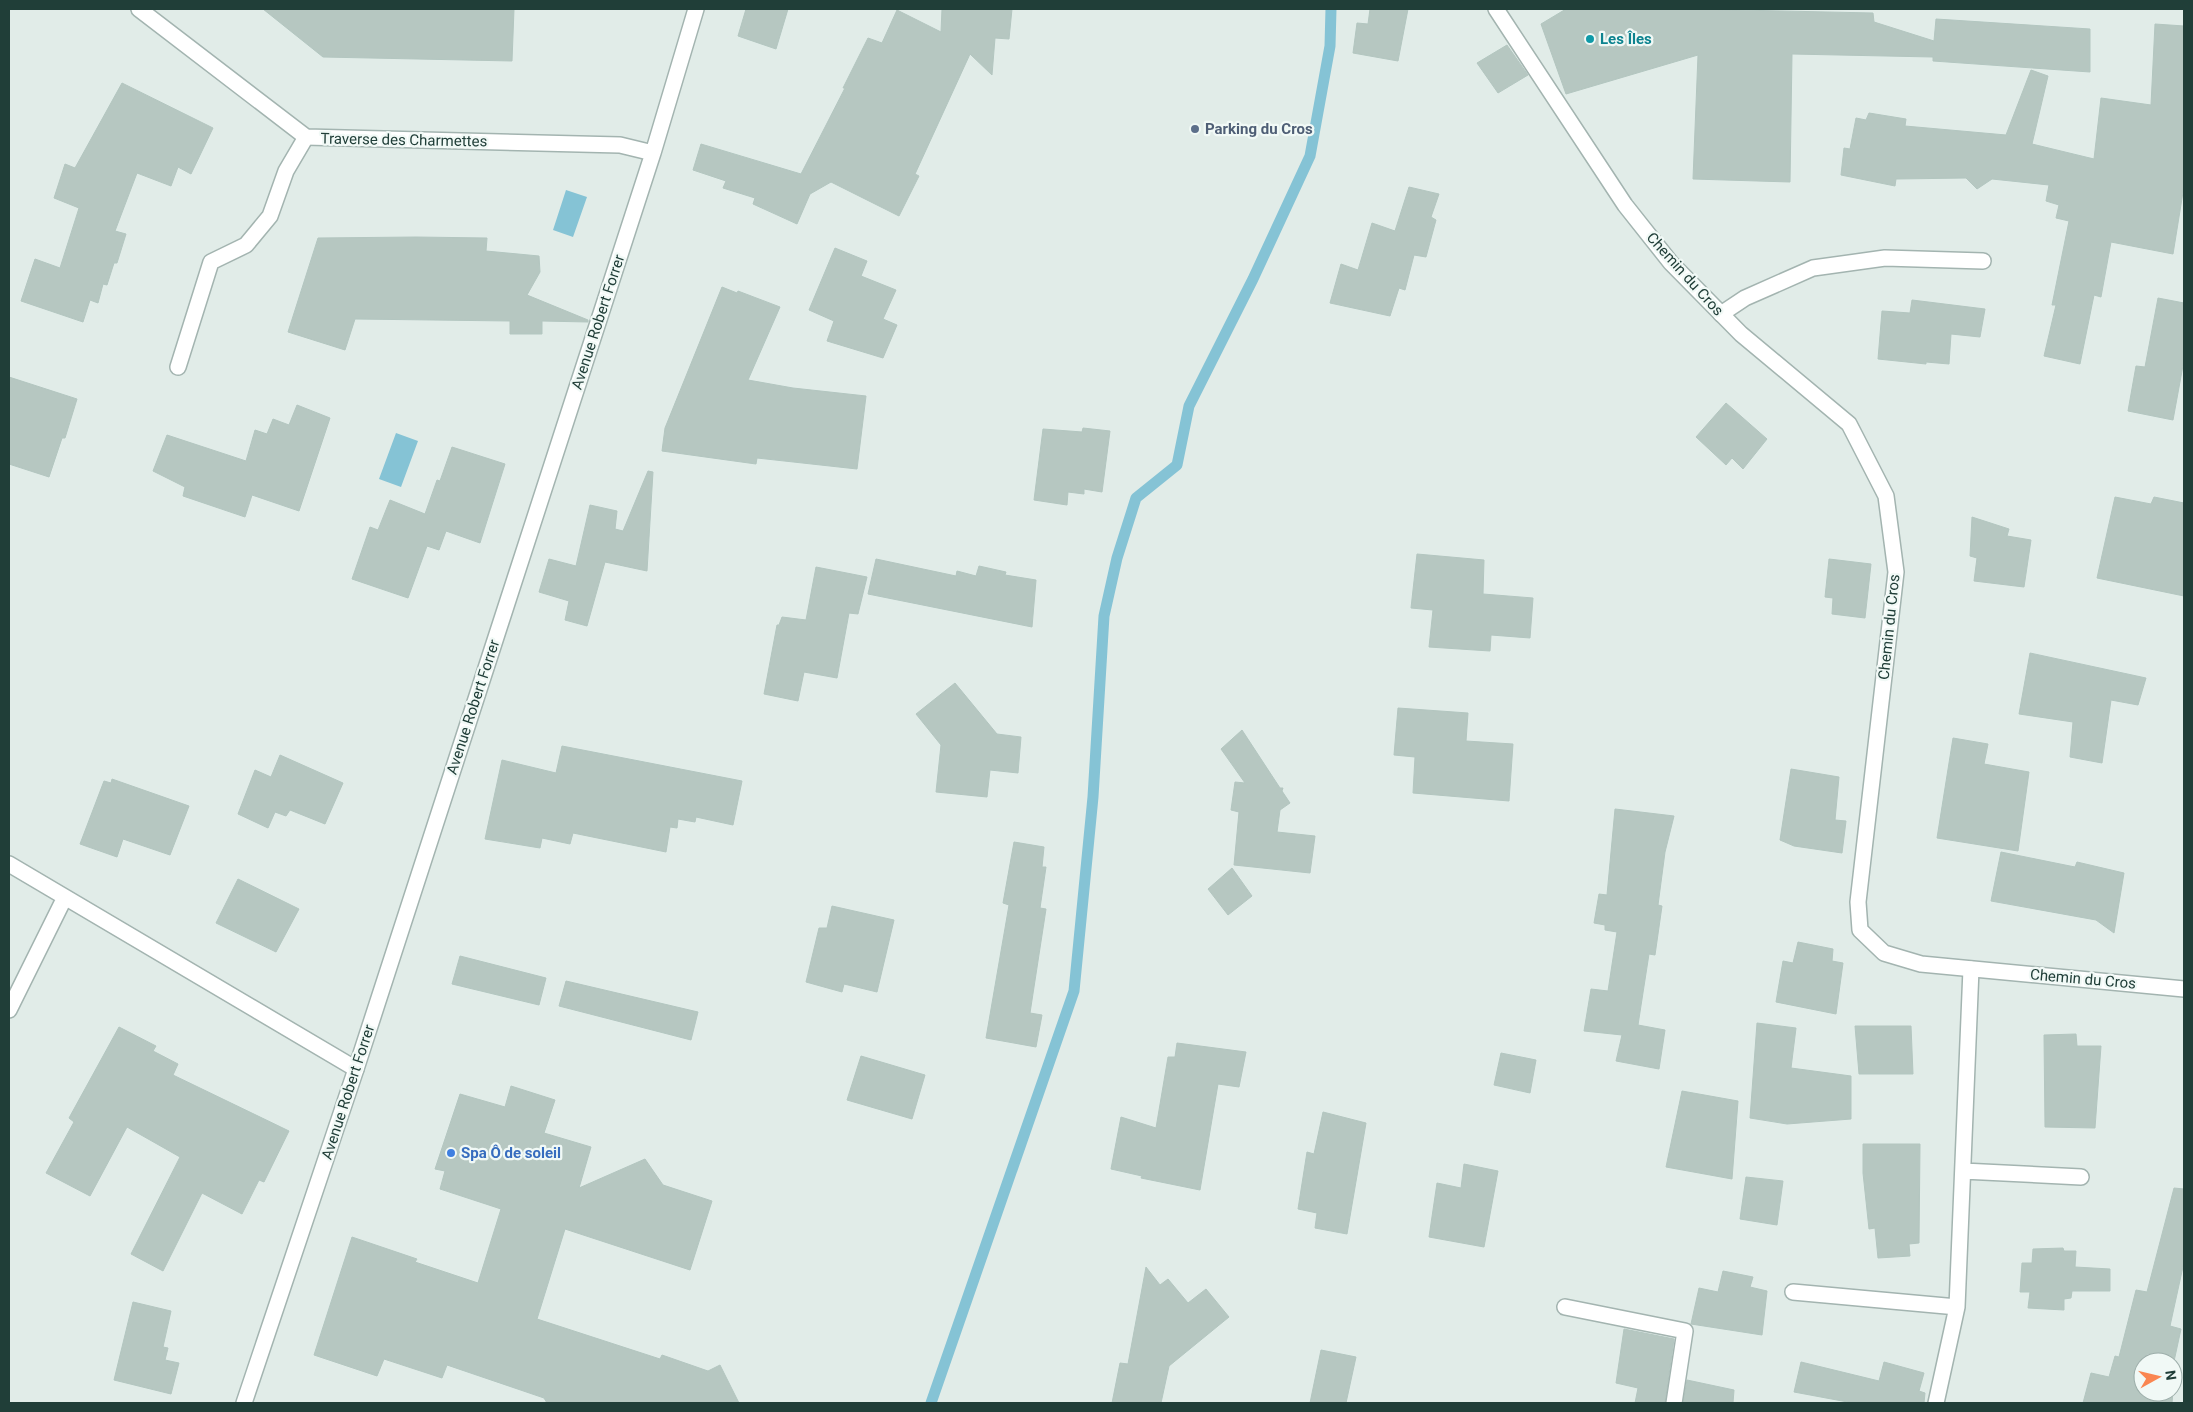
<svg xmlns="http://www.w3.org/2000/svg" width="2193" height="1412" viewBox="0 0 2193 1412" font-family="Roboto,sans-serif">
  <rect width="100%" height="100%" fill="#e1ece8"/>
  <path fill="#85c3d5" d="M 566,190 L 587,197 L 573,237 L 553,230 Z
    M 396,433 L 418,441 L 401,487 L 379,479 Z"/>
  <g fill="none" stroke-linecap="round" stroke-linejoin="round">
    <path stroke="#85c3d5" stroke-width="11" d="M 931,1403 L 1074,991 L 1093,797 L 1104,616 L 1117,558 L 1136,498 L 1177,465 L 1189,406 L 1253,279 L 1310,156 L 1330,46 L 1331,9"/>
  </g>
  <path fill="#b6c7c1" stroke="#b3c6c0" d="M 263,9 L 514,9 L 512,61 L 323,57 Z
    M 746,9 L 788,9 L 776,49 L 738,36 Z
    M 942,9 L 1012,9 L 1009,39 L 995,38 L 992,75 L 970,54 L 915,174 L 919,176 L 899,216 L 831,182 L 810,194 L 797,224 L 753,204 L 755,198 L 723,188 L 726,181 L 693,170 L 701,144 L 801,174 L 845,88 L 843,88 L 868,38 L 882,43 L 897,10 L 941,32 Z
    M 1370,9 L 1408,9 L 1398,61 L 1353,53 L 1357,23 L 1368,24 Z
    M 1566,9 L 1693,9 L 1873,13 L 1874,22 L 1934,41 L 1936,19 L 2090,29 L 2090,72 L 1933,61 L 1933,57 L 1792,54 L 1790,182 L 1693,179 L 1698,55 L 1566,94 L 1541,24 Z
    M 2155,24 L 2184,26 L 2184,186 L 2173,254 L 2111,242 L 2101,297 L 2094,295 L 2080,364 L 2044,356 L 2056,305 L 2052,305 L 2069,221 L 2056,218 L 2059,205 L 2046,201 L 2049,185 L 1992,179 L 1977,189 L 1966,178 L 1896,179 L 1895,186 L 1841,175 L 1844,148 L 1850,149 L 1856,118 L 1866,120 L 1869,113 L 1906,119 L 1905,126 L 2006,135 L 2031,70 L 2048,76 L 2032,144 L 2094,159 L 2101,98 L 2151,105 Z
    M 1507,45 L 1528,75 L 1498,93 L 1477,63 Z
    M 122,83 L 213,128 L 191,174 L 178,167 L 171,186 L 137,173 L 115,231 L 126,234 L 117,263 L 114,263 L 107,285 L 103,284 L 98,303 L 90,300 L 83,322 L 21,301 L 35,259 L 60,268 L 79,208 L 54,198 L 65,164 L 75,168 Z
    M 1409,187 L 1439,194 L 1431,217 L 1436,220 L 1426,257 L 1414,255 L 1405,290 L 1399,288 L 1390,316 L 1330,303 L 1341,264 L 1358,270 L 1372,223 L 1395,231 Z
    M 416,237 L 487,238 L 486,251 L 539,256 L 540,272 L 527,295 L 588,320 L 588,322 L 542,321 L 542,334 L 510,334 L 510,321 L 355,319 L 345,350 L 288,332 L 318,238 Z
    M 835,248 L 867,261 L 861,276 L 896,290 L 883,319 L 897,325 L 883,358 L 827,341 L 834,321 L 809,310 Z
    M 722,287 L 737,293 L 738,291 L 780,307 L 748,380 L 793,388 L 866,396 L 857,469 L 757,458 L 756,464 L 662,451 L 665,428 Z
    M 2158,298 L 2184,303 L 2184,360 L 2173,420 L 2128,411 L 2136,366 L 2145,367 Z
    M 1912,300 L 1985,309 L 1980,337 L 1951,334 L 1949,364 L 1926,362 L 1926,364 L 1878,359 L 1882,311 L 1910,313 Z
    M 9,377 L 77,399 L 65,438 L 62,438 L 49,477 L 9,464 Z
    M 1726,403 L 1767,439 L 1743,469 L 1732,458 L 1726,465 L 1696,437 Z
    M 297,405 L 330,418 L 299,511 L 252,495 L 245,517 L 183,496 L 185,487 L 153,471 L 167,435 L 246,461 L 255,430 L 267,434 L 273,419 L 289,425 Z
    M 1083,428 L 1110,431 L 1102,492 L 1084,489 L 1084,494 L 1068,492 L 1067,505 L 1034,500 L 1043,429 L 1082,432 Z
    M 452,447 L 505,464 L 480,543 L 446,531 L 439,550 L 427,546 L 408,598 L 352,579 L 370,527 L 378,530 L 390,500 L 425,514 L 437,480 L 440,481 Z
    M 648,471 L 653,472 L 647,571 L 605,562 L 587,626 L 565,620 L 569,601 L 539,592 L 549,559 L 576,566 L 590,505 L 617,511 L 615,529 L 623,531 Z
    M 2115,497 L 2151,504 L 2154,497 L 2184,503 L 2184,596 L 2097,578 Z
    M 1972,517 L 2009,529 L 2007,536 L 2031,540 L 2024,587 L 1974,581 L 1977,558 L 1970,556 Z
    M 1417,554 L 1484,560 L 1483,594 L 1533,598 L 1530,638 L 1491,635 L 1490,651 L 1429,647 L 1433,610 L 1411,608 Z
    M 876,559 L 956,576 L 957,571 L 976,576 L 979,566 L 1006,572 L 1005,575 L 1036,580 L 1032,627 L 868,594 Z
    M 1829,559 L 1871,564 L 1865,618 L 1832,614 L 1833,598 L 1825,597 Z
    M 816,567 L 867,577 L 858,614 L 849,613 L 837,678 L 804,672 L 798,701 L 764,694 L 777,625 L 779,625 L 782,617 L 806,620 Z
    M 2030,653 L 2146,678 L 2138,705 L 2111,700 L 2102,763 L 2070,757 L 2073,722 L 2019,714 Z
    M 955,683 L 997,734 L 1021,737 L 1018,773 L 990,770 L 987,797 L 936,792 L 941,745 L 916,714 Z
    M 1398,708 L 1468,713 L 1466,741 L 1513,744 L 1509,801 L 1413,793 L 1415,757 L 1394,755 Z
    M 1242,730 L 1280,788 L 1283,788 L 1282,791 L 1290,803 L 1280,810 L 1277,832 L 1315,836 L 1310,873 L 1234,865 L 1239,812 L 1231,810 L 1235,782 L 1245,783 L 1221,749 Z
    M 1953,738 L 1988,744 L 1984,764 L 2029,772 L 2018,851 L 1937,838 Z
    M 562,746 L 742,781 L 733,825 L 696,817 L 695,822 L 678,819 L 677,828 L 670,827 L 666,852 L 573,833 L 570,844 L 542,838 L 540,848 L 485,839 L 502,760 L 556,773 Z
    M 280,755 L 343,783 L 325,824 L 290,810 L 286,816 L 275,812 L 268,828 L 238,814 L 255,770 L 271,777 Z
    M 1791,769 L 1839,777 L 1835,820 L 1846,821 L 1842,853 L 1794,846 L 1780,840 Z
    M 112,779 L 189,806 L 170,855 L 123,839 L 117,857 L 80,844 L 104,781 L 111,783 Z
    M 1615,809 L 1674,816 L 1665,852 L 1658,905 L 1662,906 L 1655,955 L 1649,954 L 1638,1025 L 1665,1030 L 1659,1069 L 1616,1061 L 1622,1035 L 1584,1031 L 1591,989 L 1608,991 L 1617,932 L 1605,930 L 1605,925 L 1594,923 L 1599,894 L 1607,895 Z
    M 1014,842 L 1044,847 L 1042,867 L 1046,867 L 1040,908 L 1046,909 L 1030,1013 L 1042,1015 L 1036,1047 L 986,1038 L 1009,905 L 1003,903 Z
    M 2001,852 L 2075,867 L 2077,862 L 2124,873 L 2114,933 L 2096,920 L 1991,901 Z
    M 1232,868 L 1252,896 L 1228,915 L 1208,889 Z
    M 238,879 L 299,909 L 276,952 L 216,923 Z
    M 832,906 L 894,920 L 877,992 L 844,984 L 842,992 L 806,982 L 819,928 L 827,928 Z
    M 1798,942 L 1833,949 L 1832,961 L 1843,963 L 1836,1014 L 1776,1002 L 1783,961 L 1793,963 Z
    M 460,956 L 546,978 L 539,1005 L 452,984 Z
    M 566,981 L 698,1012 L 691,1040 L 559,1006 Z
    M 1757,1023 L 1796,1028 L 1791,1068 L 1851,1076 L 1851,1119 L 1787,1124 L 1750,1118 Z
    M 1855,1026 L 1911,1026 L 1913,1074 L 1859,1074 Z
    M 119,1027 L 156,1046 L 153,1051 L 178,1064 L 173,1075 L 289,1131 L 264,1182 L 259,1180 L 242,1214 L 202,1193 L 163,1271 L 131,1254 L 180,1157 L 127,1127 L 90,1196 L 46,1173 L 74,1122 L 69,1118 Z
    M 2076,1034 L 2077,1046 L 2101,1046 L 2095,1128 L 2045,1127 L 2044,1035 Z
    M 1177,1043 L 1246,1052 L 1239,1087 L 1218,1084 L 1200,1190 L 1141,1178 L 1142,1176 L 1111,1169 L 1121,1117 L 1156,1128 L 1168,1057 L 1175,1057 Z
    M 1501,1053 L 1536,1060 L 1530,1093 L 1494,1085 Z
    M 861,1056 L 925,1075 L 912,1119 L 847,1100 Z
    M 511,1086 L 555,1100 L 544,1133 L 591,1147 L 579,1188 L 645,1159 L 663,1185 L 712,1201 L 690,1270 L 565,1229 L 537,1319 L 660,1359 L 662,1355 L 708,1371 L 720,1365 L 739,1403 L 547,1403 L 544,1398 L 447,1365 L 442,1378 L 384,1359 L 377,1376 L 314,1355 L 352,1237 L 417,1259 L 415,1262 L 478,1283 L 501,1209 L 440,1189 L 445,1171 L 435,1169 L 460,1094 L 505,1107 Z
    M 1682,1091 L 1738,1101 L 1732,1179 L 1666,1167 Z
    M 1323,1112 L 1366,1123 L 1347,1234 L 1315,1228 L 1317,1213 L 1298,1209 L 1307,1152 L 1314,1154 Z
    M 1863,1144 L 1920,1144 L 1919,1243 L 1909,1244 L 1910,1256 L 1878,1258 L 1875,1228 L 1869,1229 L 1863,1173 Z
    M 1464,1164 L 1498,1171 L 1484,1247 L 1429,1237 L 1437,1183 L 1461,1188 Z
    M 1746,1177 L 1783,1181 L 1777,1225 L 1740,1219 Z
    M 2174,1188 L 2184,1189 L 2184,1262 L 2170,1326 L 2181,1329 L 2173,1366 L 2173,1362 L 2143,1362 L 2143,1392 L 2173,1392 L 2172,1403 L 2083,1403 L 2091,1373 L 2109,1377 L 2115,1356 L 2119,1357 L 2136,1290 L 2147,1292 Z
    M 2063,1248 L 2064,1251 L 2076,1251 L 2075,1267 L 2110,1269 L 2110,1291 L 2072,1291 L 2071,1298 L 2064,1299 L 2064,1310 L 2028,1308 L 2030,1292 L 2020,1292 L 2022,1263 L 2032,1263 L 2033,1249 Z
    M 1146,1267 L 1160,1285 L 1168,1279 L 1188,1303 L 1206,1289 L 1229,1317 L 1169,1366 L 1161,1403 L 1112,1403 L 1120,1363 L 1128,1364 Z
    M 1723,1271 L 1753,1277 L 1750,1287 L 1767,1291 L 1762,1335 L 1691,1324 L 1699,1288 L 1718,1292 Z
    M 133,1302 L 171,1311 L 163,1347 L 168,1348 L 165,1360 L 179,1363 L 171,1394 L 114,1380 Z
    M 1624,1329 L 1674,1339 L 1665,1403 L 1635,1403 L 1638,1388 L 1616,1383 Z
    M 1321,1350 L 1356,1357 L 1346,1403 L 1310,1403 Z
    M 1801,1362 L 1879,1381 L 1884,1362 L 1924,1373 L 1919,1391 L 1925,1393 L 1924,1403 L 1853,1403 L 1794,1392 Z
    M 1687,1380 L 1734,1390 L 1733,1403 L 1683,1403 Z"/>
  <g fill="none" stroke-linecap="round" stroke-linejoin="round">
    <g stroke="#a3b4b0" stroke-width="18">
      <path id="lane" d="M 1721,314 L 1745,298 L 1813,268 L 1885,258 L 1983,261
        M 178,367 L 211,262 L 246,245 L 270,216 L 286,171 L 306,137
        M 9,864 L 356,1069
        M 9,1010 L 65,897
        M 1963,1171 L 2081,1177
        M 1793,1292 L 1957,1307
        M 1565,1307 L 1685,1331 L 1674,1403
        M 1936,1403 L 1957,1307 L 1971,969"/>
    </g>
    <g stroke="#a3b4b0" stroke-width="18">
      <path id="street" d="M 139,9 L 306,137 L 620,145 L 653,153
        M 1496,9 L 1625,205 L 1671,263 L 1741,334 L 1849,424 L 1886,496 L 1896,572 L 1858,902 L 1860,930 L 1884,953 L 1921,964 L 2184,989
        M 244,1403 L 356,1069 L 653,153 L 696,9"/>
    </g>
    <use href="#lane" stroke="#fff" stroke-width="15"/>
    <use href="#street" stroke="#fff" stroke-width="15"/>
  </g>
  <circle fill="#0f9aa8" stroke="#f1f9f6" stroke-width="2" cx="1590" cy="39" r="5"/>
  <circle fill="#5c6f8a" stroke="#f1f9f6" stroke-width="2" cx="1195" cy="129" r="5"/>
  <circle fill="#3f7fe0" stroke="#f1f9f6" stroke-width="2" cx="451" cy="1153" r="5"/>
  <g text-anchor="middle" stroke-width="4.5" stroke-linejoin="round" paint-order="stroke">
    <g font-size="15" font-weight="bold" fill="#0d838f" stroke="#f1f9f6" text-anchor="start">
      <text x="1600" y="44">Les Îles</text>
    </g>
    <g font-size="15" font-weight="bold" fill="#4e5e75" stroke="#f1f9f6" text-anchor="start">
      <text x="1205" y="134">Parking du Cros</text>
    </g>
    <g font-size="15" fill="#203e38" stroke="#f1f9f6">
      <text transform="translate(404 140) rotate(1)" y="5">Traverse des Charmettes</text>
      <text transform="translate(1685 274) rotate(48)" y="5">Chemin du Cros</text>
      <text transform="translate(598 322) rotate(-72)" y="5">Avenue Robert Forrer</text>
      <text transform="translate(1889 627) rotate(-84)" y="5">Chemin du Cros</text>
      <text transform="translate(473 707) rotate(-72)" y="5">Avenue Robert Forrer</text>
      <text transform="translate(2083 979) rotate(5)" y="5">Chemin du Cros</text>
      <text transform="translate(348 1092) rotate(-72)" y="5">Avenue Robert Forrer</text>
    </g>
    <g font-size="15" font-weight="bold" fill="#366cbe" stroke="#f1f9f6" text-anchor="start">
      <text x="461" y="1158">Spa Ô de soleil</text>
    </g>
  </g>
  <rect width="2193" height="1412" fill="none" stroke="#203e38" stroke-width="20"/>
  <g transform="translate(2158 1377) rotate(82)"><circle r="24" fill="#f1f9f6" stroke="#9daeaa"/>
  <path d="M0-4L9 19L0 12L-9 19Z" fill="#fa8651"/>
  <text y="-8" font-size="14" font-weight="bold" text-anchor="middle" fill="#203e38">N</text>
  </g>
</svg>
